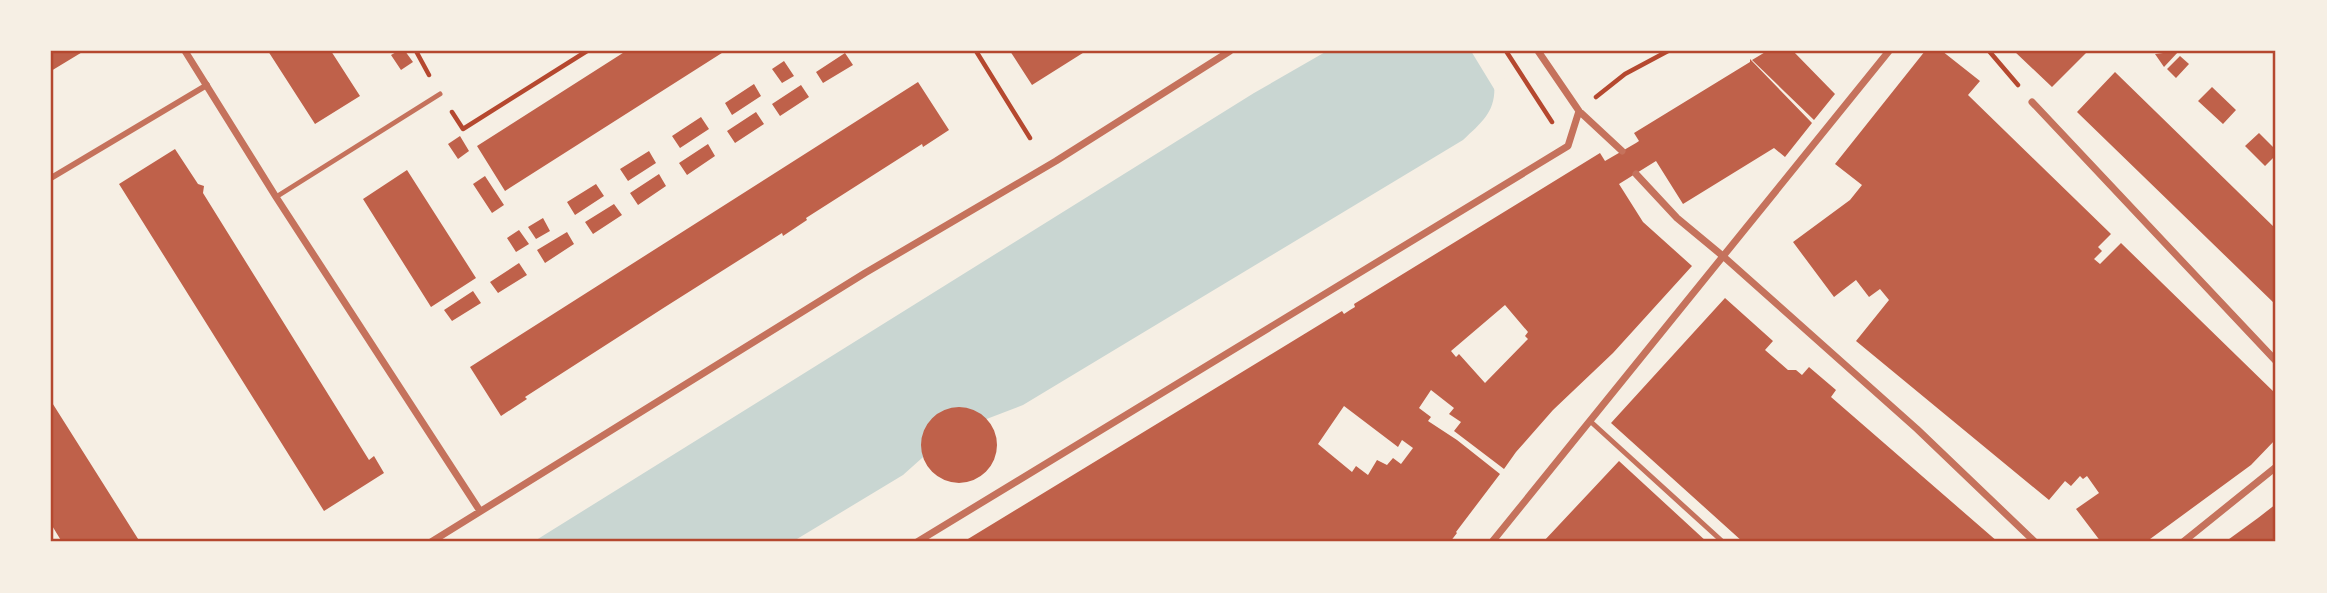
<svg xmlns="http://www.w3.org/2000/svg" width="2327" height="593" viewBox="0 0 2327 593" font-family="Poppins,sans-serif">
  <rect width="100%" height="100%" fill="#f6efe4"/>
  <path fill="#c9d6d2" d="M 1327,51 L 1539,51 L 1494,81 C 1497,111 1483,121 1463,140 L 1023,405 L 950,433 L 903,475 L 792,542 L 533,542 L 1254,93 Z"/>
  <path fill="#f6efe4" d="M 1471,51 L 1542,51 L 1498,83 L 1499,90 L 1496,92 Z"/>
  <path fill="#bf614a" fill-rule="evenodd" d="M 51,51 L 84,51 L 51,71 Z
    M 268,51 L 331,51 L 360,96 L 315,124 Z
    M 398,51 L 405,51 L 413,62 L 401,70 L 391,55 Z
    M 626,51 L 725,51 L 505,191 L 477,146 Z
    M 1010,51 L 1086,51 L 1032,85 Z
    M 1767,51 L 1793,51 L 1835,94 L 1814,120 L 1752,60 Z
    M 1925,51 L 1942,51 L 1980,81 L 1968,95 L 2111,234 L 2098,247 L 2102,251 L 2094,259 L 2100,264 L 2121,243 L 2276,394 L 2276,439 L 2251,465 L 2146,542 L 2101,542 L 2076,509 L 2099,493 L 2087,476 L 2083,479 L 2080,476 L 2071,486 L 2065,481 L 2049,500 L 1856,341 L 1889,300 L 1880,289 L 1869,297 L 1856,280 L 1834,297 L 1793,242 L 1850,200 L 1862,185 L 1835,164 Z
    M 2014,51 L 2088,51 L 2052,87 Z
    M 2179,51 L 2164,67 L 2155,54 Z
    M 845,53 L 853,65 L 823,83 L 816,72 Z
    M 2180,56 L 2189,64 L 2176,78 L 2167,69 Z
    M 1750,59 L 1812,123 L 1785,157 L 1774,148 L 1683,204 L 1656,161 L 1619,184 L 1643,222 L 1692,266 L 1613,353 L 1553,410 L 1516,452 L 1504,469 L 1454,431 L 1461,422 L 1449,414 L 1454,408 L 1431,390 L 1419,408 L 1431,417 L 1428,421 L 1457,440 L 1500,474 L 1456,532 L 1457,533 L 1450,542 L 963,542 L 1342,311 L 1344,314 L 1350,310 L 1355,307 L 1354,304 L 1600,153 L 1605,161 L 1636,143 L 1639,141 L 1634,133 L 1750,62 ZM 1505,305 L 1528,332 L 1525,336 L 1528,339 L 1485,383 L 1459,354 L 1456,357 L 1451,351 ZM 1344,406 L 1398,447 L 1402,440 L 1413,448 L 1401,464 L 1393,458 L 1387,465 L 1377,460 L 1368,475 L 1356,466 L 1352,472 L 1318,444 Z
    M 784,61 L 794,76 L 782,83 L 772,69 Z
    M 2115,72 L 2276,229 L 2276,305 L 2077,112 Z
    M 918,82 L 949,130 L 923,147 L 922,144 L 806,218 L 807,220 L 783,236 L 782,233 L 665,307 L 525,397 L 527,399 L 501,416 L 470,367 Z
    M 754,84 L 761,96 L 732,115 L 725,103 Z
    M 801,85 L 809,97 L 780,116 L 772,104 Z
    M 2212,87 L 2236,110 L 2223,124 L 2198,101 Z
    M 756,112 L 764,124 L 735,143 L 727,131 Z
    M 701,117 L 709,129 L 680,148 L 672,136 Z
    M 2259,133 L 2276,150 L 2276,155 L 2265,166 L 2245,146 Z
    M 460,136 L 469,151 L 458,159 L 448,144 Z
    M 708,144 L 715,156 L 687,175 L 679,163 Z
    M 175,149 L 198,184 L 204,186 L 203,193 L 369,460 L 374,456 L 384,473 L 324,511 L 119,184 Z
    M 649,151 L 656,163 L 628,181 L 620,169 Z
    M 407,170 L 476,278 L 431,307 L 363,199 Z
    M 659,174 L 666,186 L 638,205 L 630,193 Z
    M 485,176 L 504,205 L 492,213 L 473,184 Z
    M 596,184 L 604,196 L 575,215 L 567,202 Z
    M 614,204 L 622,215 L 593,234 L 585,222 Z
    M 543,218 L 550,231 L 536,239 L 528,227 Z
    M 519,230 L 529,244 L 516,252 L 507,238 Z
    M 567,232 L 574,244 L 545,263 L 537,250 Z
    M 519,263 L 527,275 L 498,293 L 490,282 Z
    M 473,291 L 481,303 L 452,321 L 444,310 Z
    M 1725,298 L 1773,341 L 1765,350 L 1788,370 L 1796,370 L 1802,375 L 1809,367 L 1836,390 L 1831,397 L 1998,542 L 1743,542 L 1611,423 Z
    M 51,401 L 140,542 L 62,542 L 51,524 Z
    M921 445a38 38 0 1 1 76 0a38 38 0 1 1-76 0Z
    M 1619,461 L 1707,542 L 1543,542 Z
    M 2276,504 L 2276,542 L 2225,542 L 2258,518 Z"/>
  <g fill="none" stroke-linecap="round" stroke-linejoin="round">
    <path stroke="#b5482f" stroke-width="4.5" d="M 416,51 L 429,75
      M 976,51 L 1030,138
      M 1506,51 L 1552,122
      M 1989,51 L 2018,85
      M 1596,97 L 1625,74 L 1668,51
      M 452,112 L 463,129 L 587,51"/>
    <path stroke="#c5725c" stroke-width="5" d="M 276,197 L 440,94
      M 1590,421 L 1723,542"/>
    <path stroke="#c5725c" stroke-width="6" d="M 51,178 L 207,85"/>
    <path stroke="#c5725c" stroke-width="7" d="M 185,51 L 276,197 L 480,511
      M 1538,51 L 1579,111 L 1622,151
      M 2032,102 L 2276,361
      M 1636,174 L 1677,218 L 1724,257 L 1917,429 L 2035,542
      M 431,542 L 865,273 L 1056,161 L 1230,51
      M 917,542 L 1568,146 L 1579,111
      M 1492,542 L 1889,51
      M 2183,542 L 2276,467"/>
  </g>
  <rect width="2327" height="593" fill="none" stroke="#f6efe4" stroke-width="105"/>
  <rect x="52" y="52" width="2222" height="488" fill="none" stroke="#b5482f" stroke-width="2.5"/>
</svg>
